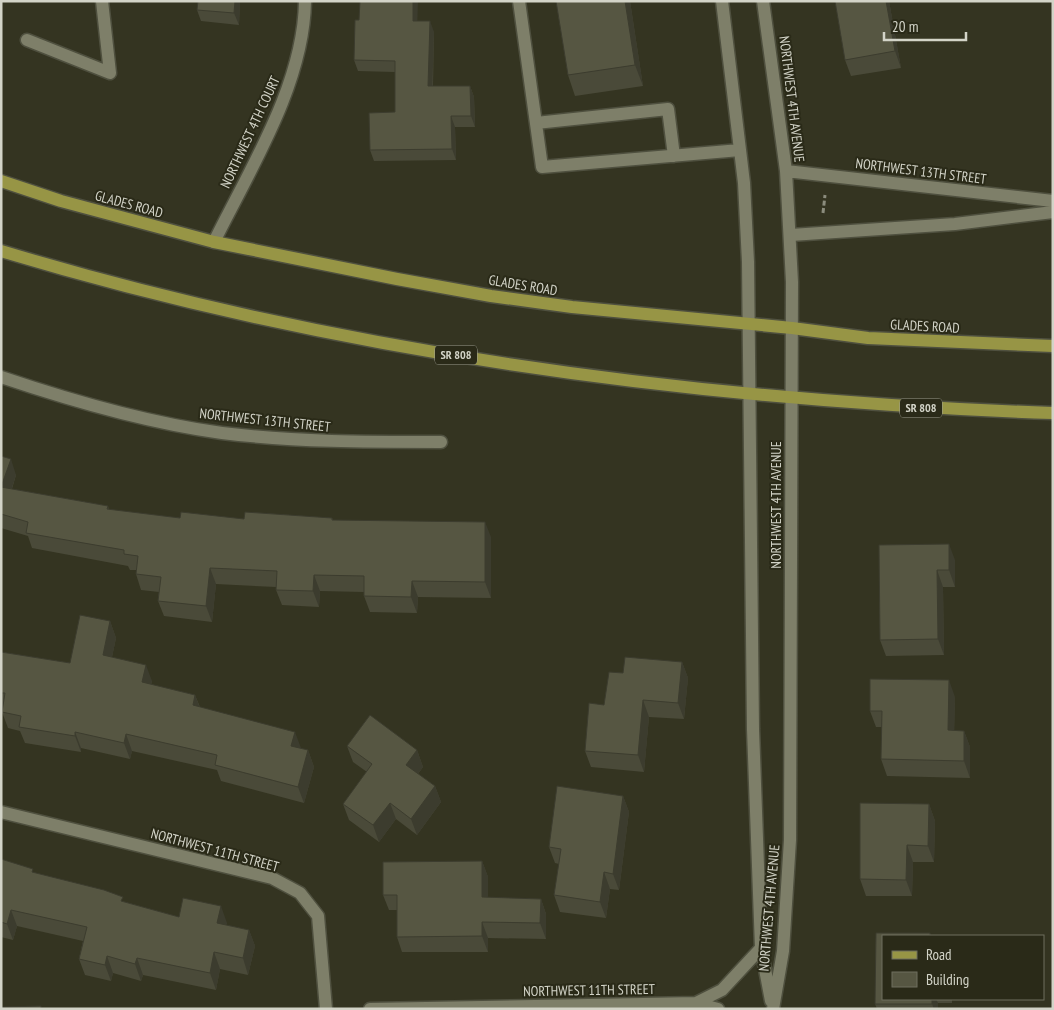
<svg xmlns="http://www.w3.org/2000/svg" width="1054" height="1010" viewBox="0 0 1054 1010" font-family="'PT Sans Narrow',sans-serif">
  <rect width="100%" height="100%" fill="#343421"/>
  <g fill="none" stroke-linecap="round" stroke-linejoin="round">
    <g stroke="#4f503f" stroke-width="15">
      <path id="minor" d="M 519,1 L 542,167 L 740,150
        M 722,1 L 744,183 L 748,262 L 753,729 L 761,948 L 771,1001
        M 763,1 L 786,171 L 792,282 L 790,840 L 783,951 L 773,1009
        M 27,40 L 110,73 L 102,1
        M 536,123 L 668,109 L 674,156
        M 786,171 L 1053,201
        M 791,235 L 955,224 L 1053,212
        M 214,242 C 250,169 304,84 305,1
        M 1,377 C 72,401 147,423 222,433 C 295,442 368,442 441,442
        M 1,812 L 272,878 L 300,893 L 318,916 L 326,1009
        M 696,1003 L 722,990 L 761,948
        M 370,1009 L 696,1003 L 718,1009"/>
    </g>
    <g stroke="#4f503f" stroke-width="15">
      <path id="major" d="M 1,181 L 61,201 L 214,242 L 397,279 L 491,296 L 572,307 L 792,328 L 868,338 L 1053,346
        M 1,251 C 342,354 698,401 1053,413"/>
    </g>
    <path stroke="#8b8c7d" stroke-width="3" stroke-dasharray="5 2.5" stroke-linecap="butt" d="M 823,213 L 825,195"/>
    <use href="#minor" stroke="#7e7f69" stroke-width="12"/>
    <use href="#major" stroke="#979545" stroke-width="12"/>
  </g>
  <path fill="#4a4a39" d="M 198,1 L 240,1 L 239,25 L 201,21 L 197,10 Z
    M 556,1 L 630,1 L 643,86 L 575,96 L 568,75 Z
    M 835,1 L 889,1 L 901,68 L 851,76 L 845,60 Z
    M 359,20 L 417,21 L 434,32 L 433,86 L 470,86 L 474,97 L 475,127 L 455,127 L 456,160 L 374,161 L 370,150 L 395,112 L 395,72 L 358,71 L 354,60 Z
    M 1,456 L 16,475 L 12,489 L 108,506 L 109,510 L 180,518 L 244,519 L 332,518 L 333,520 L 491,537 L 491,598 L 418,597 L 417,613 L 370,612 L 364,596 L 364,592 L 320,591 L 319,607 L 282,605 L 276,590 L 276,587 L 216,584 L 212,622 L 164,616 L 158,601 L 159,592 L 141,590 L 136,574 L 136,570 L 130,570 L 128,566 L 32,548 L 28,536 L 1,528 Z
    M 879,545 L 955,560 L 955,587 L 943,587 L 944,655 L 886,656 L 880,640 Z
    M 110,621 L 116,638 L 112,657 L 152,681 L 151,685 L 195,695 L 200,707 L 301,748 L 301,749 L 308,750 L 314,767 L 304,803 L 221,781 L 217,770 L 132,751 L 130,759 L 81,748 L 81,752 L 25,743 L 20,731 L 8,728 L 2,712 L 3,709 L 1,709 L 1,652 L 70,663 Z
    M 682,662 L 688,678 L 684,719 L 649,717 L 644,772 L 591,767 L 585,751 L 604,705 L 623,673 Z
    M 955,697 L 954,731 L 964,731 L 970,747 L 970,778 L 887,776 L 881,759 L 882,727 L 876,727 L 870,711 Z
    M 347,746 L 417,750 L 423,767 L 418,774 L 435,786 L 441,802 L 417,835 L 396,819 L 379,842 L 349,820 L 343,804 L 367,772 L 353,762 Z
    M 623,796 L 629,812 L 619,890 L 610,889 L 606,918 L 560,912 L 554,895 L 559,864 L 555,863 L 549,847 Z
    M 929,804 L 935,821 L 934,862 L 913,862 L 912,896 L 866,896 L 860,879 Z
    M 1,859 L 35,873 L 125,902 L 179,917 L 227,923 L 226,925 L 249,930 L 255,946 L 248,975 L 220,969 L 216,990 L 143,975 L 141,981 L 113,973 L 111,981 L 85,975 L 79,959 L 83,941 L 17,926 L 13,940 L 1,937 Z
    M 482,861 L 488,877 L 488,898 L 541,899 L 546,914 L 546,939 L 488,938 L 488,952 L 402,952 L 397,937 L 397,910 L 389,910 L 383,895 Z
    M 876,933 L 930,933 L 931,936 L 883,936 L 883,999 L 952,999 L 952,1003 L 938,1003 L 938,1009 L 877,1009 L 875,1004 Z"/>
  <path fill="#3c3c2e" d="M 235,1 L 240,1 L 239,25 L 234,13 Z
    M 413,1 L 418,1 L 417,32 L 413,21 Z
    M 625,1 L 630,1 L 643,86 L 635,65 Z
    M 886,1 L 889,1 L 901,68 L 895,51 Z
    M 430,21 L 434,32 L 432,98 L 428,86 Z
    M 470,86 L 474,97 L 475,127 L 471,116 Z
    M 451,116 L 455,127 L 456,160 L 452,149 Z
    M 11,459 L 16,475 L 7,503 L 1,487 Z
    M 485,522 L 491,537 L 491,598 L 485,582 Z
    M 949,544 L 955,560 L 955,587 L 949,570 Z
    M 210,568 L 216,584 L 212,622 L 206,606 Z
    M 937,570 L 943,587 L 944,655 L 938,639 Z
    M 314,575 L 320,591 L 319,607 L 313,591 Z
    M 412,581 L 418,597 L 417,613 L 411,597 Z
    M 110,621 L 116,638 L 109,671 L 103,655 Z
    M 682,662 L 688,678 L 684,719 L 678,703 Z
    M 146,665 L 152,681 L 148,699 L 142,682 Z
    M 949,680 L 955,697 L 954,747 L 948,730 Z
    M 195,695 L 201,711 L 193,705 Z
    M 643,700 L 649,717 L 644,772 L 638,755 Z
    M 964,731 L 970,747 L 970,778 L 964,761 Z
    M 75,732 L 81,748 L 81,752 L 75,736 Z
    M 295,732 L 301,748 L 297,762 L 291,746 Z
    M 126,734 L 132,751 L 130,759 L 124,743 Z
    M 308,750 L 314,767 L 304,803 L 298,787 Z
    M 417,750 L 423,767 L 412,782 L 406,765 Z
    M 435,786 L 441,802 L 417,835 L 411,819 Z
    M 623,796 L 629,812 L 619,890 L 613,874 Z
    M 390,803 L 396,819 L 379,842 L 373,825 Z
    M 929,804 L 935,821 L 934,862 L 928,846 Z
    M 907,845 L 913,862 L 912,896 L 906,880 Z
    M 482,861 L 488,877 L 488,913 L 482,897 Z
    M 604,872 L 610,889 L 606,918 L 600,902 Z
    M 541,899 L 546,914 L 546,939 L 540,923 Z
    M 221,906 L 227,923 L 223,940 L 217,923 Z
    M 11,910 L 17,926 L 13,940 L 7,924 Z
    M 482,922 L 488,938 L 488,952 L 482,936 Z
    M 249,930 L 255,946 L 248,975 L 243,958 Z
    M 214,952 L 220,969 L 216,990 L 210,973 Z
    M 107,956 L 113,973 L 111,981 L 105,965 Z
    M 137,958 L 143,975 L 141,981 L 135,964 Z
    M 932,999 L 936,999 L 938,1003 L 938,1009 L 934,1009 L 932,1004 Z"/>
  <path fill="#565642" stroke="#3c3c2e" d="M 198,1 L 235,1 L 234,13 L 197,10 Z
    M 360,1 L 413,1 L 413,21 L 430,21 L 428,86 L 470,86 L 471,116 L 451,116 L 452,149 L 370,150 L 369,113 L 395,112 L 395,61 L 354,60 L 355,20 L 359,20 Z
    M 556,1 L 625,1 L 635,65 L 568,75 Z
    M 835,1 L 886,1 L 895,51 L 845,60 Z
    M 1,456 L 11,459 L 1,487 Z
    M 1,487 L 108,506 L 107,509 L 180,518 L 181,512 L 244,519 L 245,512 L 332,518 L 332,520 L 485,522 L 485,582 L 412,581 L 411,597 L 364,596 L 364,576 L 314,575 L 313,591 L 276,590 L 277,571 L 210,568 L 206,606 L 158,601 L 161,577 L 136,574 L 138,556 L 124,554 L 124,550 L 26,533 L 28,522 L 1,514 Z
    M 949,544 L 949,570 L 937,570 L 938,639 L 880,640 L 879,545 Z
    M 80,615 L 110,621 L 103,655 L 146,665 L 142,682 L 195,695 L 193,705 L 295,732 L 291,746 L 308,750 L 298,787 L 215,765 L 217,755 L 126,734 L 124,743 L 75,732 L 75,736 L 19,727 L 21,716 L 2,712 L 5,693 L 1,693 L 1,652 L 70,663 Z
    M 625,657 L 682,662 L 678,703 L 643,700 L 638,755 L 585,751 L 589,703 L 604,705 L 609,672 L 623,673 Z
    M 870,679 L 949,680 L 948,730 L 964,731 L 964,761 L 881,759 L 882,711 L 870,711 Z
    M 370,715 L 417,750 L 406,765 L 435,786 L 411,819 L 390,803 L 373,825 L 343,804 L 372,764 L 347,746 Z
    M 557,786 L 623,796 L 613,874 L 604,872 L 600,902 L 554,895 L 561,849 L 549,847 Z
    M 860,803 L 929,804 L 928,846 L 907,845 L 906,880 L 860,879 Z
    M 1,859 L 33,869 L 32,872 L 104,890 L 123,897 L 121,901 L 179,917 L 183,898 L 221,906 L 217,923 L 249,930 L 243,958 L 214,952 L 210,973 L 137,958 L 135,964 L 107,956 L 105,965 L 79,959 L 87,927 L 11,910 L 7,924 L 1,922 Z
    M 482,861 L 482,897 L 541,899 L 540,923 L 482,922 L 482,936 L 397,937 L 397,895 L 383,895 L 383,862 Z
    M 876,933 L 930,933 L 930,936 L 883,936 L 883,999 L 932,999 L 932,1004 L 875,1004 Z
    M 41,1006 L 41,1009 L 1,1009 L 1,1007 Z"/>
  <g text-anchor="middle" stroke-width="4" stroke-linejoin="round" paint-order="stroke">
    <g fill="#2a2a18" stroke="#a0a193" stroke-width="1">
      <rect x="435" y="345.5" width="42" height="19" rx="4"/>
      <rect x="900" y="398.5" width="42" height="19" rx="4"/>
    </g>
    <g font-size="12" font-weight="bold" fill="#d3d4c8">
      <text x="456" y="359">SR 808</text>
      <text x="921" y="412">SR 808</text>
    </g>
    <g font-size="14" fill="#d3d4c8" stroke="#2a2a18">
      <text transform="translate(792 99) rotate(83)" y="5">NORTHWEST 4TH AVENUE</text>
      <text transform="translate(250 132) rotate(-65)" y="5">NORTHWEST 4TH COURT</text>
      <text transform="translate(921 171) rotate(7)" y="5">NORTHWEST 13TH STREET</text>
      <text transform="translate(129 204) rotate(15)" y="5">GLADES ROAD</text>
      <text transform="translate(523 285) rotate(9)" y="5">GLADES ROAD</text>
      <text transform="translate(925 326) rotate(3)" y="5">GLADES ROAD</text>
      <text transform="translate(265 420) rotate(6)" y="5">NORTHWEST 13TH STREET</text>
      <text transform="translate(776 505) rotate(-90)" y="5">NORTHWEST 4TH AVENUE</text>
      <text transform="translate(215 850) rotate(15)" y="5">NORTHWEST 11TH STREET</text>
      <text transform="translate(769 908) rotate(-85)" y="5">NORTHWEST 4TH AVENUE</text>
      <text transform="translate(589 990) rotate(-1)" y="5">NORTHWEST 11TH STREET</text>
    </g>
  </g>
  <rect width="1054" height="1010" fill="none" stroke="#d3d4c8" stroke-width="5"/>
  <rect x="882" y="935" width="162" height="65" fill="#2a2a18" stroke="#6e6e5e"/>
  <rect x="892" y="951" width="25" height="8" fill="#979545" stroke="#6e6e5e"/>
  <text x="926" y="960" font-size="15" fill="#d3d4c8">Road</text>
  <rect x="892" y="972" width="25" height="15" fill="#565642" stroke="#6e6e5e"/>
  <text x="926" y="985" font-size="15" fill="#d3d4c8">Building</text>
  <path d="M884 32v8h82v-8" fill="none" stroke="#d3d4c8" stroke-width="2.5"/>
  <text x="892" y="32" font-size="15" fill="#d3d4c8" stroke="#2a2a18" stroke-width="4" paint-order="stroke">20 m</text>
</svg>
